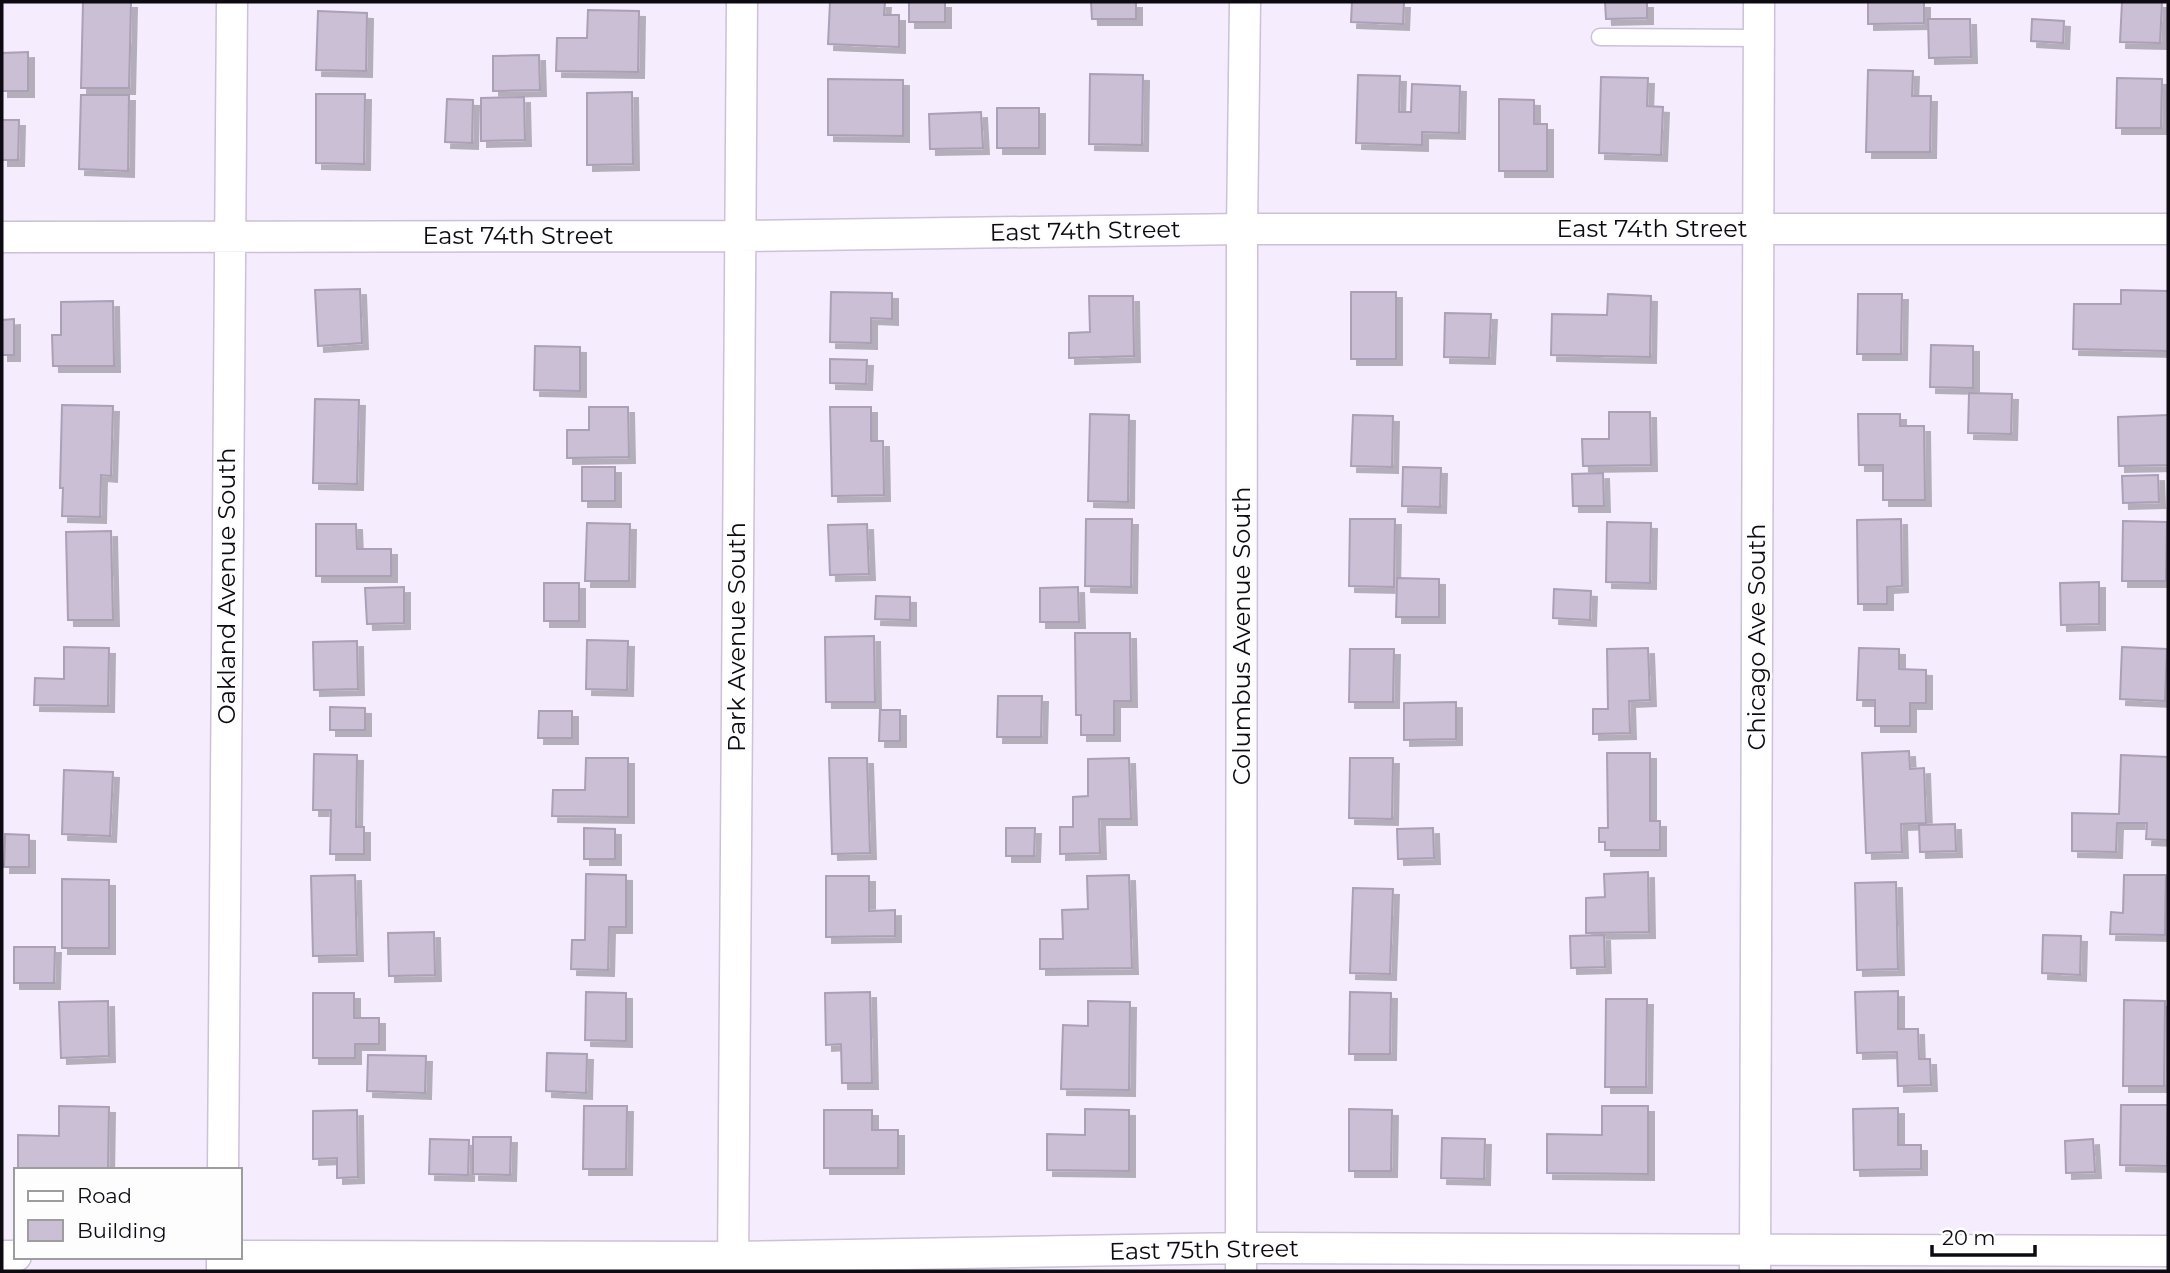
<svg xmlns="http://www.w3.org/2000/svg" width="2170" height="1273" viewBox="0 0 2170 1273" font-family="Montserrat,sans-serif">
  <defs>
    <filter id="shadow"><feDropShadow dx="6" dy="6" stdDeviation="0" flood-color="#0004"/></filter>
  </defs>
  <rect width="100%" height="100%" fill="#f5ecfe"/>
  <path fill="#cabfd5" stroke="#aba0b6" stroke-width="2" filter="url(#shadow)" d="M 83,2 L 131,2 L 129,88 L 81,88 Z
    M 830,2 L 885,2 L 884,15 L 899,15 L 899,47 L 828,44 Z
    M 909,2 L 945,2 L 945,22 L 909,22 Z
    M 1091,2 L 1136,2 L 1136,19 L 1092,19 Z
    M 1352,2 L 1404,2 L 1403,24 L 1351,22 Z
    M 1605,2 L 1647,2 L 1647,18 L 1606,19 Z
    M 1868,2 L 1924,2 L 1924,23 L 1868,24 Z
    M 2122,2 L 2162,2 L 2160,43 L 2120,42 Z
    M 588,10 L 639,11 L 638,72 L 556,71 L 557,38 L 587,38 Z
    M 318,11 L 367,13 L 366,71 L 316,70 Z
    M 1928,19 L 1970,19 L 1971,57 L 1929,58 Z
    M 2032,19 L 2064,21 L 2063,43 L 2031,41 Z
    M 28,52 L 28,91 L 2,91 L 2,53 Z
    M 539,55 L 540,90 L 493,91 L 493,56 Z
    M 1868,70 L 1913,71 L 1912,96 L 1931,96 L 1930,152 L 1866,152 Z
    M 1090,74 L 1143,75 L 1142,145 L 1089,144 Z
    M 1358,75 L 1400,76 L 1399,112 L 1411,112 L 1412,84 L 1460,86 L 1459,133 L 1422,132 L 1422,145 L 1356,143 Z
    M 1601,77 L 1648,78 L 1647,106 L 1663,107 L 1661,155 L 1599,153 Z
    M 2117,78 L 2162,79 L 2161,128 L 2116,128 Z
    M 828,79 L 903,80 L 903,136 L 828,135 Z
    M 632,92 L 633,164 L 587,165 L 587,93 Z
    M 316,94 L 365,94 L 364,164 L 316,163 Z
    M 81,95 L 129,95 L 128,171 L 79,169 Z
    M 524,97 L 525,140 L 481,141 L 481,98 Z
    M 447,99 L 473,100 L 472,143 L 445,142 Z
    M 1499,99 L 1534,100 L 1534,124 L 1547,124 L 1547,171 L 1499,171 Z
    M 997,108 L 1039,108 L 1039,148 L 997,148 Z
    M 981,112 L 983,148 L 930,149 L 929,114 Z
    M 2,120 L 19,120 L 18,160 L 2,160 Z
    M 360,289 L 362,343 L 318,346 L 315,290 Z
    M 2121,290 L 2168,291 L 2168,351 L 2073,349 L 2074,304 L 2121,304 Z
    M 831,292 L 892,293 L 892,319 L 871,318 L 871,343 L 830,342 Z
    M 1351,292 L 1396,292 L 1396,359 L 1351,359 Z
    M 1608,294 L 1651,296 L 1650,357 L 1551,355 L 1552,314 L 1607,315 Z
    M 1858,294 L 1902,294 L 1901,354 L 1857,354 Z
    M 1089,296 L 1133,296 L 1134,356 L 1069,358 L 1069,333 L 1090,332 Z
    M 113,301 L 114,366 L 53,366 L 52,335 L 61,335 L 61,302 Z
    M 1445,313 L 1491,314 L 1489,358 L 1444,357 Z
    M 14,319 L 14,355 L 2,355 L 2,320 Z
    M 1931,345 L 1973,346 L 1973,388 L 1930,387 Z
    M 535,346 L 580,347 L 580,391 L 534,390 Z
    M 830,359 L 867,360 L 866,384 L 830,383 Z
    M 1969,393 L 2012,394 L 2011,434 L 1968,433 Z
    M 315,399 L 359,400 L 357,484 L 313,483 Z
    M 62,405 L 113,406 L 111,476 L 101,475 L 100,517 L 62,516 L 63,488 L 60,488 Z
    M 589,407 L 628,407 L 629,457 L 567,458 L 567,430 L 589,430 Z
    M 830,407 L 871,407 L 871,441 L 883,441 L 884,495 L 832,496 Z
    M 1609,412 L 1650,412 L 1651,465 L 1583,466 L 1582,439 L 1609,439 Z
    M 1090,414 L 1129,415 L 1128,502 L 1088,501 Z
    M 1858,414 L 1900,414 L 1900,426 L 1924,426 L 1925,500 L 1883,500 L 1883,465 L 1859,465 Z
    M 1353,415 L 1393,416 L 1392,467 L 1351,466 Z
    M 2168,415 L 2168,465 L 2119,466 L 2118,417 Z
    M 582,467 L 615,467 L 615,501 L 582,501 Z
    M 1403,467 L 1441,468 L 1440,507 L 1402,506 Z
    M 1603,473 L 1604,506 L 1573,506 L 1572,474 Z
    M 2158,475 L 2159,502 L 2123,503 L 2122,476 Z
    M 1086,519 L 1132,519 L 1131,587 L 1085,586 Z
    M 1350,519 L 1395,519 L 1394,587 L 1349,586 Z
    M 1901,519 L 1902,586 L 1887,587 L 1887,604 L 1858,604 L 1857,520 Z
    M 2123,521 L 2167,522 L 2166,581 L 2122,581 Z
    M 1607,522 L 1651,523 L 1650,583 L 1606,582 Z
    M 587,523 L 630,524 L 629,581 L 585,581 Z
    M 316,524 L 356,524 L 357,549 L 391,549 L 391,576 L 316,576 Z
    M 867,524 L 869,574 L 830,575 L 828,525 Z
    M 111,531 L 113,620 L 68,620 L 66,532 Z
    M 1397,578 L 1439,579 L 1439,617 L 1396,617 Z
    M 2099,582 L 2099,624 L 2061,625 L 2060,583 Z
    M 544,583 L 579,583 L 579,621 L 544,621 Z
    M 404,587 L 404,623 L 367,624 L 365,588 Z
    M 1078,587 L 1079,622 L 1040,622 L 1040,588 Z
    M 1554,589 L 1591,591 L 1590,620 L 1553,618 Z
    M 876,596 L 910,597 L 910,620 L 875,619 Z
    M 1075,633 L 1130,633 L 1131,701 L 1114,701 L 1114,735 L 1081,735 L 1081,715 L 1076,715 Z
    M 874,636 L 875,702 L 826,702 L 825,637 Z
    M 587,640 L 628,641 L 627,690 L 586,689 Z
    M 357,641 L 358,689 L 314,690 L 313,642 Z
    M 64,647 L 109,648 L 108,706 L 34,705 L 35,678 L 64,679 Z
    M 2122,647 L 2167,649 L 2165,701 L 2120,699 Z
    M 1648,648 L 1650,700 L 1629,701 L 1630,733 L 1593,734 L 1593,709 L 1608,709 L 1607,649 Z
    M 1859,648 L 1899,649 L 1899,669 L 1926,670 L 1926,703 L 1910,703 L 1910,726 L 1875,726 L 1875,700 L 1857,700 Z
    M 1350,649 L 1394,649 L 1393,702 L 1349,702 Z
    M 998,696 L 1042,696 L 1041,737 L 997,737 Z
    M 1456,702 L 1456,739 L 1404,740 L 1404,703 Z
    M 330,707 L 365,708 L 365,730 L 330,730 Z
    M 880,710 L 900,710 L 900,741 L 879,741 Z
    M 539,711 L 572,711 L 572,738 L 538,738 Z
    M 1909,751 L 1910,769 L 1924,768 L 1926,823 L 1901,824 L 1902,852 L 1866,853 L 1862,753 Z
    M 1607,753 L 1650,753 L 1650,821 L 1660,821 L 1660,850 L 1605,850 L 1605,842 L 1599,842 L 1599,828 L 1608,828 Z
    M 314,754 L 357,755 L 356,827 L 364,827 L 364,854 L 330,854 L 331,810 L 313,810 Z
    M 2121,755 L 2168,757 L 2168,840 L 2146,839 L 2147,823 L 2117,823 L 2116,852 L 2072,851 L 2072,813 L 2119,814 Z
    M 586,758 L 628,758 L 628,817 L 552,816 L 553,790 L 585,790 Z
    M 829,758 L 867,758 L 870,853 L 832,854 Z
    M 1129,758 L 1131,819 L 1099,819 L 1100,853 L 1060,854 L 1060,827 L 1073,827 L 1073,797 L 1088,796 L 1088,759 Z
    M 1350,758 L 1393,758 L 1392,819 L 1349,818 Z
    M 64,770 L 113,772 L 110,836 L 62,834 Z
    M 1955,824 L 1956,851 L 1920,852 L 1919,825 Z
    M 584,828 L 615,829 L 615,859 L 584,859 Z
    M 1006,828 L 1035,828 L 1034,856 L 1006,856 Z
    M 1433,828 L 1434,858 L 1398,859 L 1397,829 Z
    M 5,834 L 29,835 L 29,867 L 4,867 Z
    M 1648,872 L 1649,932 L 1586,933 L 1586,898 L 1605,897 L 1604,874 Z
    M 586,874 L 626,875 L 626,927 L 609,927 L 608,970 L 571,969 L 572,940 L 585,940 Z
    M 355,875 L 357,955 L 313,956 L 311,876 Z
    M 1129,875 L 1132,968 L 1040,969 L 1040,939 L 1063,939 L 1062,910 L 1088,909 L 1087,876 Z
    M 2124,875 L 2166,875 L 2165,935 L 2110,934 L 2111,912 L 2123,913 Z
    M 826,876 L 869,876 L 869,911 L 895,910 L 895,936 L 826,937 Z
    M 62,879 L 109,880 L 109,948 L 62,948 Z
    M 1896,882 L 1898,969 L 1857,970 L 1855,883 Z
    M 1353,888 L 1393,889 L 1390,974 L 1350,973 Z
    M 434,932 L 435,975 L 389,976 L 388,933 Z
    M 1604,935 L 1605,967 L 1571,968 L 1570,936 Z
    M 2043,935 L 2081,936 L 2080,975 L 2042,973 Z
    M 14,947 L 55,947 L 54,983 L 14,983 Z
    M 1898,991 L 1898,1029 L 1918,1029 L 1919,1059 L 1930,1059 L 1931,1085 L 1898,1086 L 1897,1052 L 1857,1053 L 1855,992 Z
    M 586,992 L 626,993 L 626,1041 L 585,1040 Z
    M 870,992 L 872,1083 L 842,1083 L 841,1044 L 826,1045 L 825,993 Z
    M 1350,992 L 1391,993 L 1390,1054 L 1349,1054 Z
    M 313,993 L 354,993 L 354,1018 L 379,1018 L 379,1044 L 355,1044 L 355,1058 L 313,1058 Z
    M 1606,999 L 1647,999 L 1646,1087 L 1605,1087 Z
    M 2124,1000 L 2165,1001 L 2164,1086 L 2123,1086 Z
    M 108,1001 L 109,1056 L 61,1058 L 59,1002 Z
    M 1088,1001 L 1130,1002 L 1129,1090 L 1061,1089 L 1063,1025 L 1088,1026 Z
    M 547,1053 L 587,1054 L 586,1093 L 546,1091 Z
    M 368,1055 L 426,1056 L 425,1093 L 367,1091 Z
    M 2121,1105 L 2168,1105 L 2167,1166 L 2120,1165 Z
    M 59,1106 L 109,1107 L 108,1170 L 18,1170 L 18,1135 L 59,1136 Z
    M 584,1106 L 627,1106 L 626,1169 L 583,1169 Z
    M 1602,1106 L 1648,1106 L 1648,1174 L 1547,1173 L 1547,1134 L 1602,1135 Z
    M 1898,1108 L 1898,1145 L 1921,1145 L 1921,1169 L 1854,1170 L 1853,1109 Z
    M 1085,1109 L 1129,1110 L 1129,1171 L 1047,1170 L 1047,1134 L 1085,1135 Z
    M 1349,1109 L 1392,1110 L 1391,1171 L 1349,1171 Z
    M 357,1110 L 358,1177 L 337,1178 L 337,1158 L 313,1159 L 313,1111 Z
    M 824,1110 L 872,1110 L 872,1130 L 898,1130 L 898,1168 L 824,1168 Z
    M 473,1137 L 511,1137 L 510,1175 L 473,1174 Z
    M 1442,1138 L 1485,1139 L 1484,1179 L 1441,1178 Z
    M 430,1139 L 469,1140 L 468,1175 L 429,1174 Z
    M 2093,1139 L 2095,1172 L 2066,1173 L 2065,1141 Z"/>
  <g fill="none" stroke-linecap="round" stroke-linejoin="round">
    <g stroke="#ccc1d7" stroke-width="19">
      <path id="service" d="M 1600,37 L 1759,38"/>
    </g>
    <g stroke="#ccc1d7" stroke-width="33">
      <path id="minor" d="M 2,237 L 740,236 L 1242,229 L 2168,229
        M 223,1170 L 232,2
        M 2,1256 L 16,1256
        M 240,1256 L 733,1257 L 1241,1248 L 2168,1251
        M 222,1271 L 222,1257
        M 733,1271 L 742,2
        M 1241,1271 L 1242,229 L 1245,2
        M 1755,1271 L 1759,2"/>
    </g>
    <use href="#service" stroke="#fff" stroke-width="16"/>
    <use href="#minor" stroke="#fff" stroke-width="30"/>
  </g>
  <g text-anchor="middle" stroke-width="5" stroke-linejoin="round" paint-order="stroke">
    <g font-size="24" fill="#0e0a12" stroke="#fdfdfd">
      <text x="1652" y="237">East 74th Street</text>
      <text transform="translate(1085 231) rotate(-1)" y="8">East 74th Street</text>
      <text x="518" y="244">East 74th Street</text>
      <text transform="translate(227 586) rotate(-90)" y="8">Oakland Avenue South</text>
      <text transform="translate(1242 636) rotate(-90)" y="8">Columbus Avenue South</text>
      <text transform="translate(737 637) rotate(-90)" y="8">Park Avenue South</text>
      <text transform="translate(1757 637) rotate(-90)" y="8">Chicago Ave South</text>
      <text transform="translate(1204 1250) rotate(-1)" y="8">East 75th Street</text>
    </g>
  </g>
  <rect width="2170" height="1273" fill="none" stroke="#0e0a12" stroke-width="7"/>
  <rect x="14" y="1168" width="228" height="91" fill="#fdfdfd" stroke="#9d9c9f" stroke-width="2"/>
  <rect x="28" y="1191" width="35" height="10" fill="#ffffff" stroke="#9d9c9f" stroke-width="2"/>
  <text x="77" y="1203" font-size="21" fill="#0e0a12">Road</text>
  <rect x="28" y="1220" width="35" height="21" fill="#cabfd5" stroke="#9d9c9f" stroke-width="2"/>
  <text x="77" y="1238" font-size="21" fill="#0e0a12">Building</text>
  <path d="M1932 1245v10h103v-10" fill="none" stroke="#0e0a12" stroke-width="3.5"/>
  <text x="1942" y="1245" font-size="21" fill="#0e0a12" stroke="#fdfdfd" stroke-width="5" paint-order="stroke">20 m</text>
</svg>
